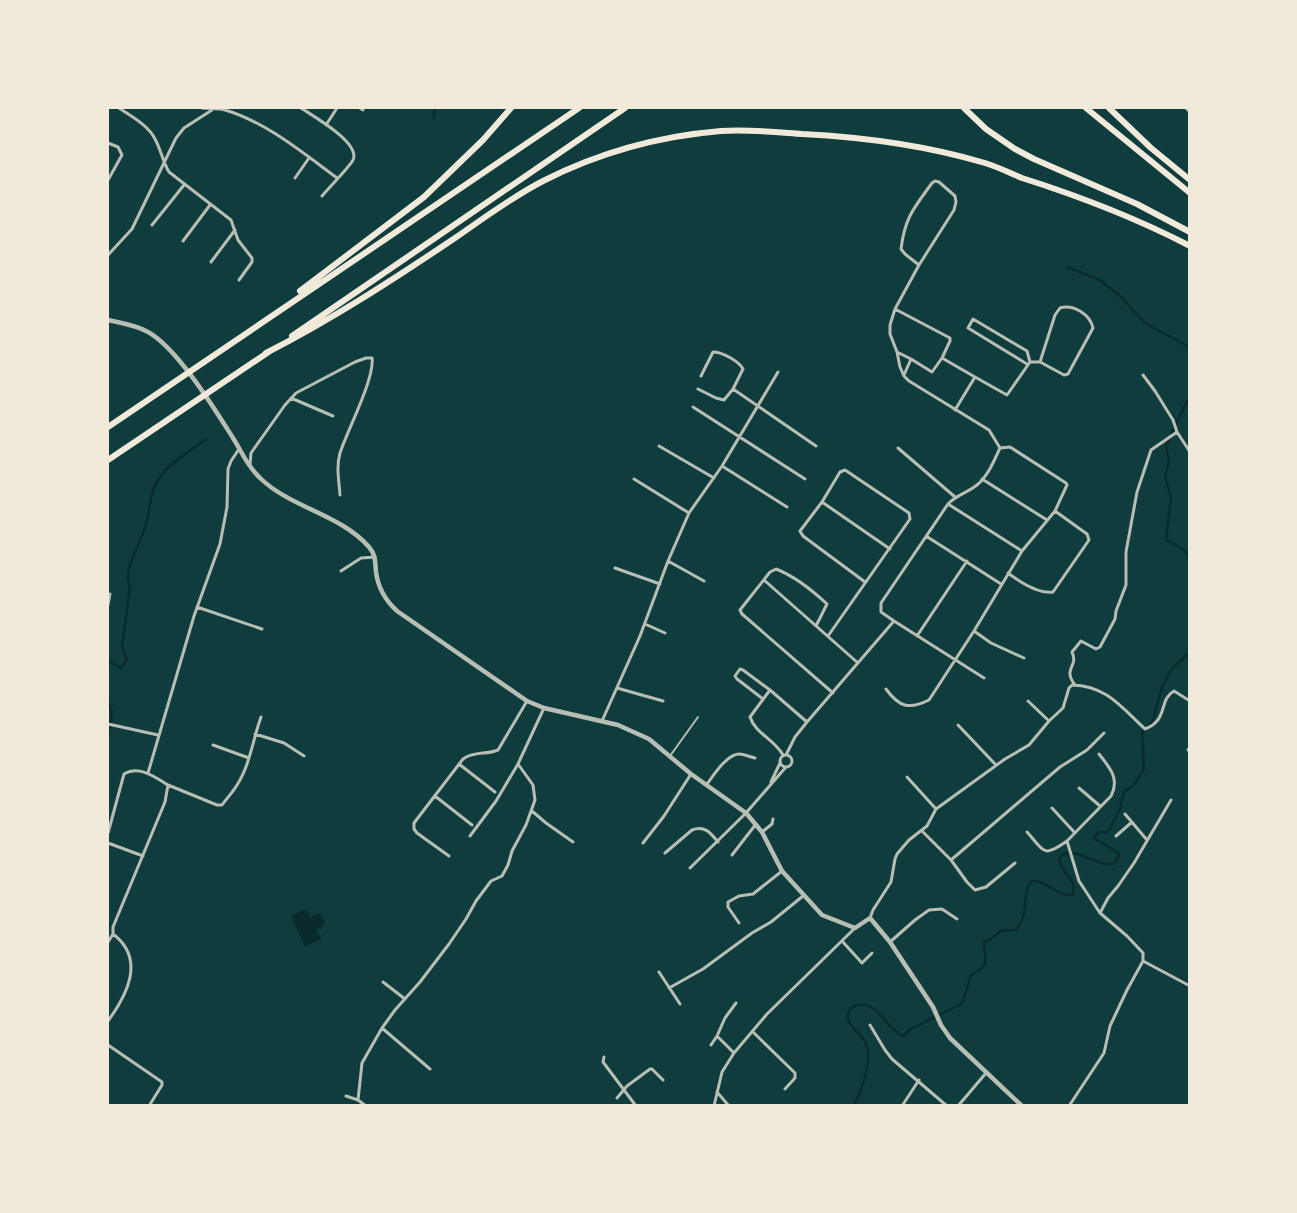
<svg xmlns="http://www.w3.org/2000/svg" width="1297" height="1213" viewBox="0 0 1297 1213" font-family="'Fira Sans',sans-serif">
  <rect width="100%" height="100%" fill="#0f3d3e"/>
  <path fill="#0a2a2b" d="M 306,908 L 311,919 L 313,915 L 317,914 L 321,915 L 325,923 L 321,929 L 316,929 L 321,939 L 305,947 L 291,916 Z"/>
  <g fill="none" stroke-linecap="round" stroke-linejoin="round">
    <path stroke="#0a2a2b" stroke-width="2.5" d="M 434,118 L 435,108
      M 1067,267 L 1100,280 L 1122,298 L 1145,323 L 1189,347 L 1190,349
      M 1190,390 L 1189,398 L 1175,425 L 1166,447 L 1169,461 L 1165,477 L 1171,497 L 1166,540 L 1183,549 L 1190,558
      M 108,666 L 109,661 L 121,668 L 127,659 L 122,647 L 130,587 C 122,569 140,546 145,528 C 152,506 147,494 163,473 C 172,462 194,448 206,439
      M 108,702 L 112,712 L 108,734
      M 853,1106 C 862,1091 875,1055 864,1040 C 860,1034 849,1026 848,1019 C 846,1007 859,1002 869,1006 C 884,1014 889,1030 903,1036 L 911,1029 L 961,1004 L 964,998 L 971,975 C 992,965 984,961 984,942 L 990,940 L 1000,931 L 1016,930 C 1029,913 1022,902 1029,884 L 1033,881 C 1048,881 1056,896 1072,895 C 1080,880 1061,874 1059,860 L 1062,855 C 1081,847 1097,869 1115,863 L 1118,858 L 1119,853 L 1093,838 L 1099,832 L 1108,832 L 1120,809 L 1124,792 L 1134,785 L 1144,769 L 1142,732 L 1152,723 L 1162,687 L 1171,670 L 1190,652"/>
    <path stroke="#b8beb3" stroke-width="2" d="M 670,756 L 698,717"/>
    <path stroke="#b8beb3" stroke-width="3" d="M 119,108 C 132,117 148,125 155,139 C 161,150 163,162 169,172 L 231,220 L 238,240 L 252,258 L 252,262 L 239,280
      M 202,108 C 210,109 217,108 225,110 C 266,122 303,153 337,178
      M 301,108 C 313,116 361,143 353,160 C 347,170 330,186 322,196
      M 360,108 L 363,110
      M 326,125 L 337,108
      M 108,143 L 118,147 L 122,155 L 108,180
      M 295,178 L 309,158
      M 152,225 L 184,185
      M 183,241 L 210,205
      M 108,255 L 132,229 L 176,138 L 184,128 L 212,110 L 212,108
      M 211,262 L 235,230
      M 895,309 L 950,338 L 950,341 L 942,358 L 932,372 L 911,359
      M 897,352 L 911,359 L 904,375
      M 942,358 L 975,377 L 955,410
      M 1027,364 L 968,328 L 973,319 L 1027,351 L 1030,362
      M 1143,375 L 1155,391 L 1173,420 L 1177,432 L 1190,452
      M 975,377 L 1007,395 L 1030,362 L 1040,362 L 1064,375 L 1068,374 L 1093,328 C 1090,314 1073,304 1060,308 L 1055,315 L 1040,362
      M 698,389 L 716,398 L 724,400 L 733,389 L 743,369 C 739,361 722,352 713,352 L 701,376
      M 733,389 L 816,446
      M 291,398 L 333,416
      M 693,407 L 805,479
      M 659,446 L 714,478
      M 898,448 L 955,497
      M 250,465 L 251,453 L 285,405 L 296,393 L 355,362 L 366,358 L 372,358 C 375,378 347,431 340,453 C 336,467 339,481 340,495
      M 722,466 L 787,507
      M 634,479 L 689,513
      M 982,479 L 1047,520
      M 822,502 L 890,549
      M 948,504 L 1022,551
      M 926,536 L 1001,584
      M 668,561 L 704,581
      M 615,568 L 660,584
      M 341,571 L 361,558 L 375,557
      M 1008,573 C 1020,582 1038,594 1053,592 L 1089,540 L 1087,534 L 1055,511
      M 764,580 L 858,663
      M 108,605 L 110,594
      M 197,607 L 262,629
      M 894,621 L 881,612 L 881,603 L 948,504 C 956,495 967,493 977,485 C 988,476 994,461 1000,448
      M 645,624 L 665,633
      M 816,626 L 827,604 C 813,591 794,576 776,569 L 770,572 L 740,610 L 742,614 L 833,693
      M 974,631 L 991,643 L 1024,658
      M 828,636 L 910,519 L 909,513 L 845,470 L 840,472 L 822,502 L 800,531 L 803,536 L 865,582
      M 917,636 L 967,561
      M 1075,685 C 1062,668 1079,667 1072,652 L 1081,641 L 1096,649 L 1100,647 L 1115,619 L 1116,611 L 1126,585 L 1126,552 L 1137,492 L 1151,450 L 1177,432
      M 617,688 L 663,701
      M 886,689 C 899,707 909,710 929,700 L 974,631 L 1022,551 L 1055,511 L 1067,485 L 1066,483 L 1010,447 L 1000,448 L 989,430 L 909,381 L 904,376 L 900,367 L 897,352 L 890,334 L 890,325 L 895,309 L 919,265 L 954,210 L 956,202 L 955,196 L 939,182 L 935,181 L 932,183 C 914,208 905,217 901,249 L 905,254 L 919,265
      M 770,690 L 750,717 C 755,733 775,740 783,755
      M 763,699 L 737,679 L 735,676 L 740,669 L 743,670 L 770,690 L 807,722
      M 1028,701 L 1049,721
      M 602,721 L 640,636 L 668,561 L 689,513 L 722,466 L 778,372
      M 108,724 L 158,735
      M 958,725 L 996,765
      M 255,734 L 284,743 L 304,756
      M 213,745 L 249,758
      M 1188,750 L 1190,747
      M 1099,754 C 1110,768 1120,779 1111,796 L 1067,841 L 1079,881 L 1100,913
      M780 761a6 6 0 1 1 12 0a6 6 0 1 1-12 0Z
      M 786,755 L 795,737 L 807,722 L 894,621 L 984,678
      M 459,764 L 495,792
      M 148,773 L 194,616 L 220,544 L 227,507 L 228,469 L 231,461 L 239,449
      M 907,777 L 936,809
      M 771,782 L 780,763
      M 707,784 C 713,776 727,754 739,754 C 744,754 750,757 755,758
      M 168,785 L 217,805 L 222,805 C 227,798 233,792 237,785 C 250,765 253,739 261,717
      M 1079,788 L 1100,806
      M 435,796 L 472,825
      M 1052,808 L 1075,833
      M 532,811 L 546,823 L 573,842
      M 1125,814 L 1147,840
      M 922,831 L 951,860 L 967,882 L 975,890 L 986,887 L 1015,863
      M 762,832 L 772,824 L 773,819
      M 1027,832 C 1045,852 1043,858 1067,841
      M 108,833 L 124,774 C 139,765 155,777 168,785 L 165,802 L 113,927 L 113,934 C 146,959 127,995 108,1021
      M 470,836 L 496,801 L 518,764
      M 1116,836 L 1132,822
      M 108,843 L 143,856
      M 643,843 L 664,816 L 691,774
      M 665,853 L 692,830 C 704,825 710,832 718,842
      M 732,855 L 756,824
      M 449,856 L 417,833 L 414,829 L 414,823 L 463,759 C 474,751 486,755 498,750 L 527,701
      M 951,860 L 1060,767 L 1087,750 L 1104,733
      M 690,868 L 746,813 L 786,767
      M 870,918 L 873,910 L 891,882 L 895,859 L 897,854 L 909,840 L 927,826 L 936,809 L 1005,759 L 1029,745 L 1049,721 L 1063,708 L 1069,688 L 1072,685 C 1107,686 1121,707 1145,729 C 1169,720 1158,700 1174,691 L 1190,701
      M 739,923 L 728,907 L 728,902 L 739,896 L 753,894 L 782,871
      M 842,941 L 862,963 L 872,953
      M 108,942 L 113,934
      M 890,942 L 915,920 L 929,910 L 942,909 L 957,919
      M 1143,961 L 1143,953 L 1127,936 L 1100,913 L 1108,898 L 1118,886 L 1134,863 L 1171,800
      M 659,972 L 680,1004
      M 383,982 L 405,999
      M 669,988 L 703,969 L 752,933 L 771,922 L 803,896
      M 870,1025 L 885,1050 L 892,1059 L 947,1106
      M 382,1028 L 430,1069
      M 753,1032 L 795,1073 L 795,1078 L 785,1089
      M 717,1036 L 725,1018 L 736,1003
      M 108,1045 L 162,1082 L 162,1085 L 149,1106
      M 711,1045 L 717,1036 L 734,1053
      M 604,1057 L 603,1062 L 636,1106
      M 717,1092 L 729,1106
      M 346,1096 L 358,1100
      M 617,1098 L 627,1086 L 650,1069 L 652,1069 L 663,1080
      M 366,1106 L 358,1100 L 362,1063 L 382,1028 L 395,1010 L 420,982 L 449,944 L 466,919 L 476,901 L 491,881 L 502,876 L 508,865 L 512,851 L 526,825 L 535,800 L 533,785 L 518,764 L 544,708
      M 714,1106 L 722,1072 L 734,1053 L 767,1014 L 855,928
      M 902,1106 L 919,1080
      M 958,1106 L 986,1073
      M 1069,1106 L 1104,1053 L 1110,1026 L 1127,990 L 1143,961 L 1190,986"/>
    <path stroke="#b8beb3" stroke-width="4.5" d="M 1187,108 L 1190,111
      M 108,320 C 121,323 136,325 148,332 C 177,348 214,408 233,438 C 242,452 247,466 260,478 C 291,508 340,514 369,547 C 376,555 375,562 376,572 C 378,588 385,600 397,611 L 527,701 L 544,708 L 618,725 L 649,739 L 691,774 L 746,813 L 762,832 L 782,871 L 822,915 L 855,928 L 870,918 L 890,942 L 933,1007 L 941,1025 L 950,1038 L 1022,1106"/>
    <path stroke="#f1e9da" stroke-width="6" d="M 964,108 L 986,129 L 1015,149 L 1034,159 L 1137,204 L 1190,232
      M 1086,108 L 1190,193
      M 1109,108 L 1151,148 L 1190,180
      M 300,291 L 424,197 L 483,140 L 511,108
      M 292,336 L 625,108
      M 266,353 C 331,320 394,279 455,238 C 484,218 512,197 543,181 C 598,153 660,136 721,131 C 748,129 775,132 802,134 C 861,137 928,146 985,163 C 998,167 1010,173 1022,178 C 1082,197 1134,217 1190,246
      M 108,427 L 579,108
      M 108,460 L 270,351"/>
  </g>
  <rect width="1297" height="1213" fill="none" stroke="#f1e9da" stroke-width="218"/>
</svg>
